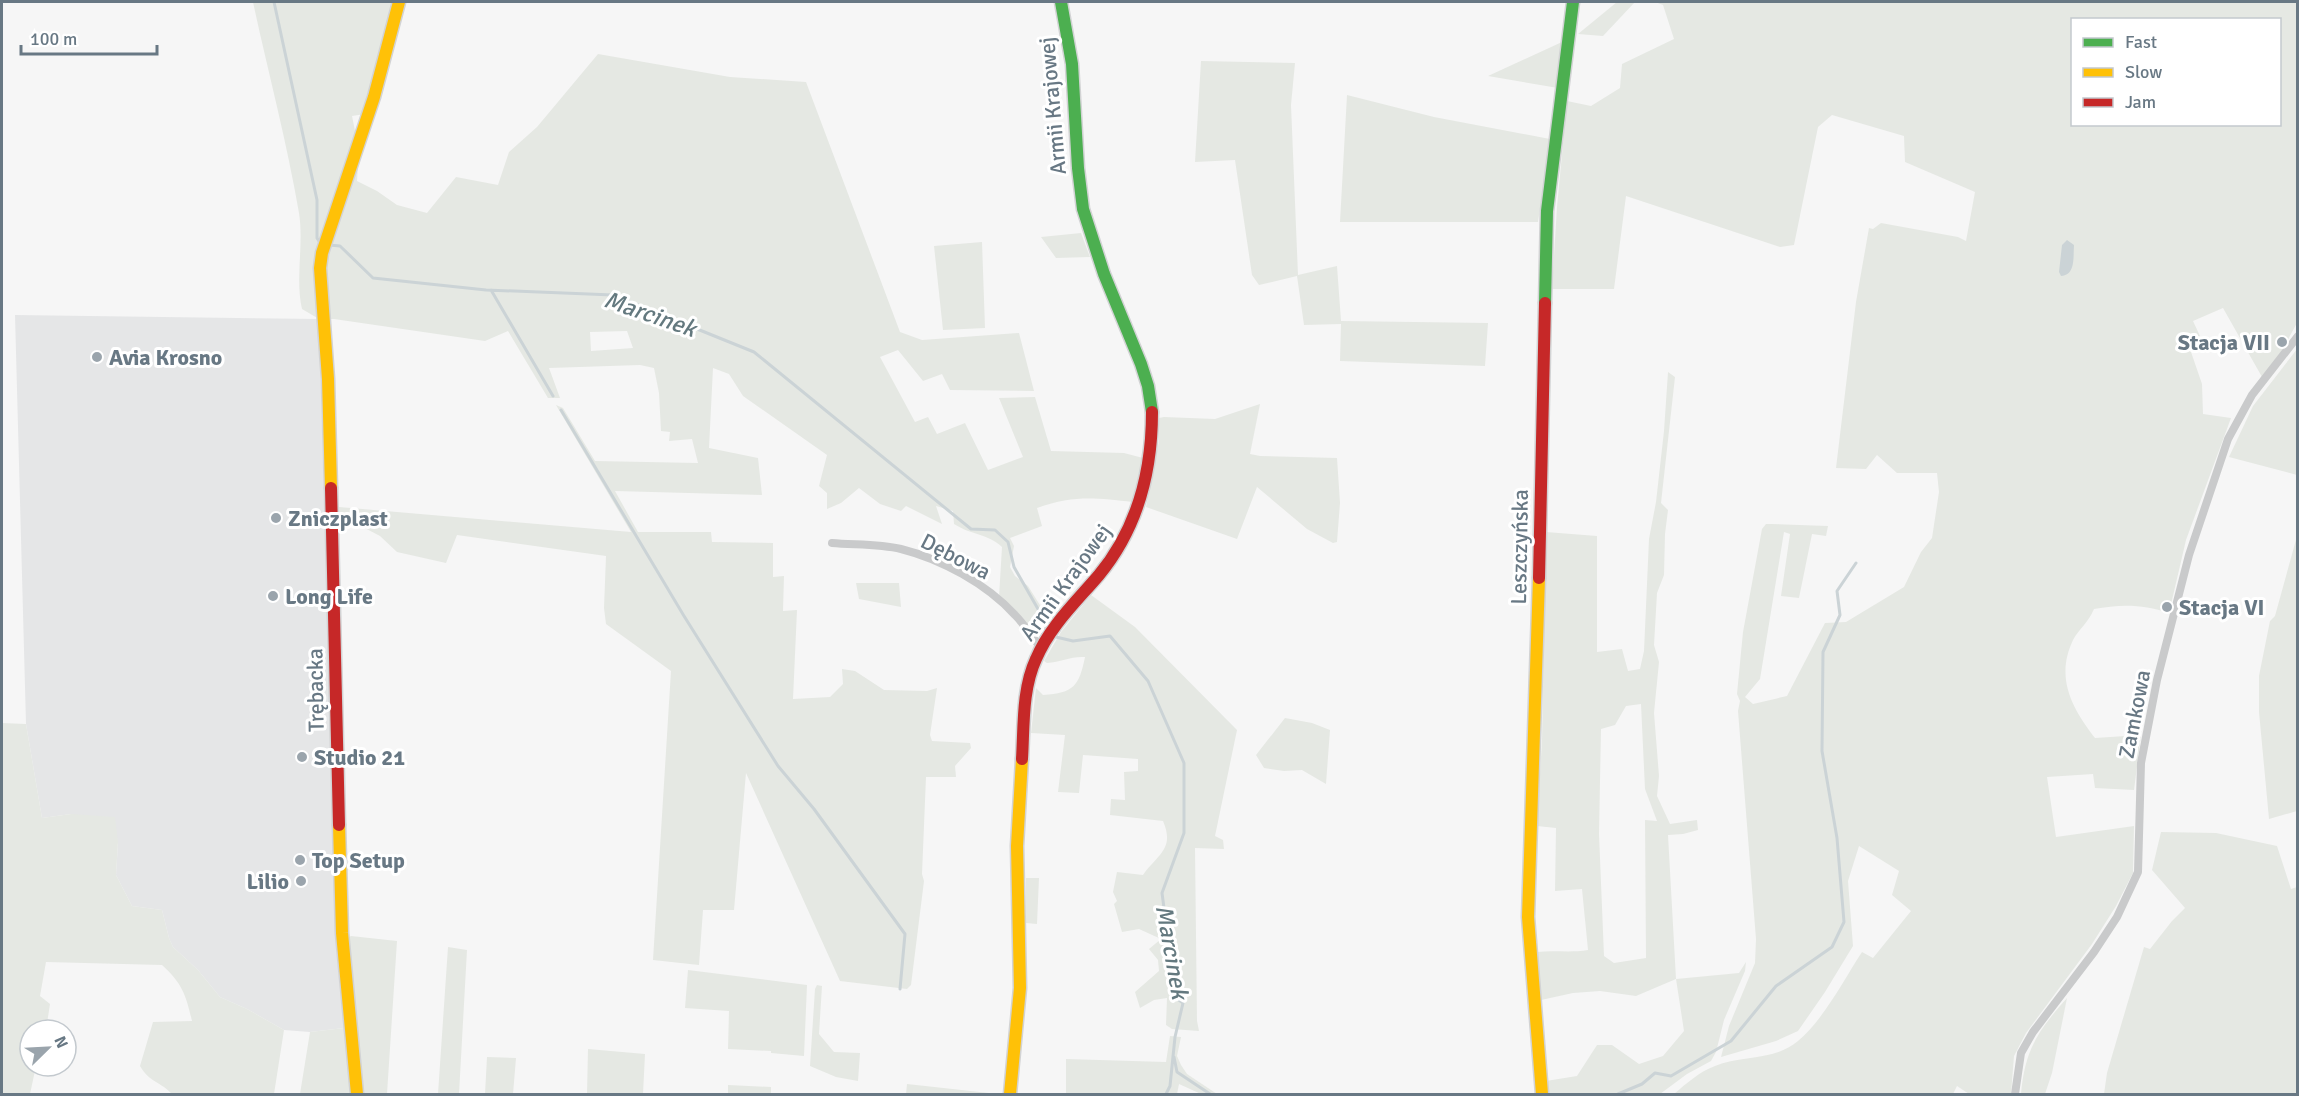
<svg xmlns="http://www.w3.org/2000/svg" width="2299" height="1096" viewBox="0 0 2299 1096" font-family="Signika,sans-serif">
  <rect width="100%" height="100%" fill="#f6f6f6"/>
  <path fill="#e5e6e7" d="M 15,315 L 319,319 L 336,946 L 344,1028 L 310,1032 L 284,1030 L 247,1009 L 220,997 L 198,970 L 173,947 L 169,938 L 162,910 L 132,906 L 116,875 L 118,842 L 71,814 L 42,818 L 26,724 Z"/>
  <path fill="#e5e8e3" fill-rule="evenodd" d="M 253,2 L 393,2 L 365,114 L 352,116 L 359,151 L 357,181 L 377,191 L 397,205 L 427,213 L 456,177 L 498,185 L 509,152 L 537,127 L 598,54 L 730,77 L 806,82 L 900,332 L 922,340 L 1019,333 L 1034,391 L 950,390 L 942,374 L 923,381 L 898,350 L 880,357 L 915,422 L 928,417 L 937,434 L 965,423 L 988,470 L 1023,457 L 999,398 L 1035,397 L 1051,451 L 1124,453 L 1143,458 L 1133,502 C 1095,498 1074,495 1037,508 L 1042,526 L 1010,538 L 1014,546 L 1010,567 L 1015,576 L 1028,586 L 1048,618 L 1054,618 L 1040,636 C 1026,628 1018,607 999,597 L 1002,547 C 987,533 973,536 954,524 L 953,511 L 936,506 L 942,524 L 906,506 L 901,511 L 880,504 L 859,488 L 841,503 L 827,509 L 827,493 L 819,486 L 827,455 L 743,396 L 729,374 L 713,368 L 709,448 L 758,458 L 762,495 L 615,491 L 638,532 L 711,532 L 712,542 L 773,543 L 773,577 L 784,576 L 783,611 L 797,610 L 793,699 L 830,697 L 843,684 L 842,669 L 855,671 L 884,690 L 927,691 L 937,688 L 930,735 L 932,741 L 970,743 L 971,748 L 955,766 L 956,777 L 926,777 L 922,874 L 924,881 L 911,985 L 907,989 L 840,981 L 746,773 L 734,910 L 703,910 L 699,965 L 653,960 L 671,671 L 606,624 L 604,608 L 606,556 L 457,535 L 446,563 L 397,552 L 380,536 L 357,524 L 338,525 L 339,507 L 631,532 L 556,405 L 563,408 L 595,461 L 698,463 L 692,439 L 669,441 L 670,432 L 661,431 L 659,393 L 654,368 L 640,365 L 549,368 L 560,398 L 548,398 L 508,331 L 485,341 L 334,319 L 319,319 L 302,309 C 295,278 304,245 299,213 C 287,142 268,72 253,2 ZM 627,331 L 633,348 L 591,351 L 590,332 Z
    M 1617,2 L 1635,2 L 1603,36 L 1578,34 Z
    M 1655,2 L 2297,2 L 2297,323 L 2281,352 L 2262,377 L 2223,308 L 2193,321 L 2206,349 L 2190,349 L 2202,384 L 2203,414 L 2231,418 L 2186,540 L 2169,613 C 2143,604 2120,604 2094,609 C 2088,623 2079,629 2073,640 C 2055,678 2072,708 2095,738 L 2141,735 L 2134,790 L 2095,788 L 2093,774 L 2047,777 L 2056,837 L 2134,826 L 2133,873 L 2116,906 L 2092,944 L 2026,1033 L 2014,1056 L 2011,1094 L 1969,1094 L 1957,1086 L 1953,1094 L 1674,1094 C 1687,1083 1699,1072 1715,1066 C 1741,1055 1775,1061 1798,1041 C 1824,1019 1843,981 1862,952 L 1873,958 L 1911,911 L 1892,895 L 1899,871 L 1859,846 L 1848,881 L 1853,946 L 1825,992 L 1798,1031 L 1776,1041 L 1721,1057 L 1729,1026 L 1755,963 L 1756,939 L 1738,711 L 1740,701 L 1737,694 L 1743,632 L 1762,529 L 1766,524 L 1771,524 L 1828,526 L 1826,536 L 1812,534 L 1799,598 L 1781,596 L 1790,534 L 1784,532 L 1760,679 L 1745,697 L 1753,704 L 1787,696 L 1825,623 L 1846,622 L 1904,587 L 1921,552 L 1932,538 L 1939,492 L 1937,473 L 1897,473 L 1877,455 L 1866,469 L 1836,468 L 1856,302 L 1869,228 L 1873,229 L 1881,223 L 1958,237 L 1966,241 L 1975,192 L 1905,162 L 1904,136 L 1832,115 L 1818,127 L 1794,245 L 1780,247 L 1626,196 L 1614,289 L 1552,289 L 1557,207 L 1567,101 L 1591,106 L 1620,88 L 1622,64 L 1674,39 L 1663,5 ZM 2072,20 L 2280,20 L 2280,124 L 2072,124 Z
    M 1562,42 L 1558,88 L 1488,76 Z
    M 1201,61 L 1295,63 L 1291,105 L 1298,275 L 1337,266 L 1341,321 L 1488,323 L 1485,366 L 1340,361 L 1341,324 L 1304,325 L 1297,276 L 1259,285 L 1252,275 L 1235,160 L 1195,162 Z
    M 1347,95 L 1434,117 L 1550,139 L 1538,222 L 1340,222 Z
    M 1081,233 L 1090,257 L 1056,258 L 1041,237 Z
    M 982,242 L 985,328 L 943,330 L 934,246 Z
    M 2297,349 L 2297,475 L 2229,457 L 2253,406 Z
    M 1668,372 L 1675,377 L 1661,503 L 1668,510 L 1665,534 L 1664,575 L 1657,593 L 1654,645 L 1659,662 L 1654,713 L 1659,776 L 1657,796 L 1670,824 L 1697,820 L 1698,830 L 1683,834 L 1668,835 L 1676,979 L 1739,973 L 1746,962 L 1745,971 L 1724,1020 L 1716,1052 L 1711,1061 L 1687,1074 L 1660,1094 L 1546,1094 L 1546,1081 L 1577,1076 L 1597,1045 L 1612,1045 L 1639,1064 L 1663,1056 L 1684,1031 L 1676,979 L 1636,996 L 1600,991 L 1573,993 L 1541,1000 L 1537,952 C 1554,950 1571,953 1588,950 L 1582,889 L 1555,891 L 1556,828 L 1537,826 L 1542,740 L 1546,532 L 1597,536 L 1597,652 L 1622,649 L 1628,671 L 1640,669 L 1644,651 L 1649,539 L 1656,502 L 1664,431 ZM 1641,704 L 1645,789 L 1657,821 L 1645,820 L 1646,958 L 1614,963 L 1604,956 L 1599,834 L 1601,729 L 1615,725 L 1626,706 Z
    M 1260,404 L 1250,454 L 1260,456 L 1337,458 L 1340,503 L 1337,542 L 1333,543 L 1307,529 L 1257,487 L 1237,539 L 1146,507 L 1159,441 L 1159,418 L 1164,417 L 1215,419 Z
    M 2297,536 L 2297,811 L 2269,819 L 2259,712 L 2259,676 L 2270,621 L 2275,616 Z
    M 856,583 L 899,583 L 901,607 L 859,599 Z
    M 1091,595 L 1135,627 L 1237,730 L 1215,836 L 1223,840 L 1224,849 L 1195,848 L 1197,1021 L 1199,1031 L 1172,1029 L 1166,1025 L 1167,998 L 1154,1000 L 1140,1008 L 1135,992 L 1159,971 L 1158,960 L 1149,949 L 1161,939 L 1139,929 L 1122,932 L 1114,904 L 1117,901 L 1113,892 L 1117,872 L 1143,875 C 1158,854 1175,849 1163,821 L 1110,815 L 1111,799 L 1125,800 L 1124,772 L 1138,771 L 1138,759 L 1083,755 L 1079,793 L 1058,792 L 1065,735 L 1031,733 L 1036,688 L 1043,695 C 1074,693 1079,686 1085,657 C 1071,656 1061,662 1047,663 L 1044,661 L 1061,632 Z
    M 1285,718 L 1312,723 L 1330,730 L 1326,784 L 1302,770 L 1284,771 L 1264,768 L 1256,755 Z
    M 2,723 L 26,724 L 42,818 L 71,814 L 115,817 L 118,842 L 116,875 L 132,906 L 162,910 L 169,938 L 173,947 L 198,970 L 220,997 L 247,1009 L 284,1030 L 274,1094 L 172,1094 C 161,1082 149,1082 140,1066 L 153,1022 L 192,1021 C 186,995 182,983 162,965 L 46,962 L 40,996 L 50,1004 L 46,1030 L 30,1030 L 30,1066 L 36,1066 L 30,1094 L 2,1094 Z
    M 2161,832 L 2216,833 L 2277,846 L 2291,889 L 2297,887 L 2297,1094 L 2104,1094 L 2107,1073 L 2144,947 L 2150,949 L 2172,921 L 2185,908 L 2152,870 Z
    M 1026,878 L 1039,878 L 1037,924 L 1026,923 Z
    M 351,936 L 397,941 L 387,1094 L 362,1094 L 346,939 Z
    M 448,947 L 467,950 L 459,1094 L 438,1094 Z
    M 688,970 L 807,985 L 804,1056 L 771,1053 L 771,1051 L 728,1049 L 729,1011 L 685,1008 Z
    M 817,985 L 822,986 L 819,1034 L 834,1052 L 860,1053 L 858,1081 L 836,1077 L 810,1066 L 815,989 Z
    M 2067,998 L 2052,1073 L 2045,1094 L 2021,1094 C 2025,1049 2038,1031 2067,998 Z
    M 344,1028 L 351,1094 L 300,1094 L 310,1032 Z
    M 1170,1036 L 1181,1037 L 1177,1056 L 1181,1065 L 1187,1074 L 1217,1094 L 1201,1094 L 1179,1084 L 1177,1094 L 1066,1094 L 1066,1059 L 1166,1062 Z
    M 588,1049 L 645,1054 L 643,1094 L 587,1094 Z
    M 487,1057 L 516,1058 L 513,1094 L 485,1094 Z
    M 907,1084 L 998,1094 L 906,1094 Z
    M 728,1085 L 771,1087 L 771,1094 L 728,1094 Z"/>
  <path fill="#cbd3d6" d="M 2067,240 L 2074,245 C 2073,257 2076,275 2061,276 L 2059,272 L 2062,245 Z"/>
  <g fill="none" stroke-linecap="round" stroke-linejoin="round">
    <path stroke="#cbd3d6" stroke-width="3" d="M 274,2 L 317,200 L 317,238 L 320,243
      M 329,245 L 340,246 L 373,278 L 486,290 L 613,295 L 754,352 L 971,529 L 995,530 L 1008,542 L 1014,567 L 1046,623
      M 491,290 L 553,396
      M 561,410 L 684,616 L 778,766 L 814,809 L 905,934 L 900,989
      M 1056,637 L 1073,641 L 1110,636 L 1148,681 L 1184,763 L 1184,833 L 1162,893 L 1176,998 L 1183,1003 L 1175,1037 L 1170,1086 L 1166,1094
      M 1174,1057 L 1177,1072 L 1210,1094
      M 1618,1094 L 1642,1084 L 1655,1073 L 1671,1076 L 1731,1041 L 1776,986 L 1832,947 L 1844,922 L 1837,838 L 1822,751 L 1823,652 L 1840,615 L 1837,591 L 1856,563"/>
    <g stroke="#d2d3d4" stroke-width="15">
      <path id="fast" d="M 1061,2 L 1072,64 L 1078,168 L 1083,209 L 1104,274 L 1141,364 L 1148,386 L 1152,412
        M 1545,303 L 1547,211 L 1573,2"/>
    </g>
    <g stroke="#d2d3d4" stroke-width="15">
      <path id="slow" d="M 331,488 L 328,379 L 320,268 L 322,253 L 374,97 L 399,2
        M 1539,578 L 1528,917 L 1542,1094
        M 339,825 L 342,933 L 357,1094
        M 1010,1094 L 1020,988 L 1017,846 L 1022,759"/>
    </g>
    <g stroke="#d2d3d4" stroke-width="15">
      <path id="jam" d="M 331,488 L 339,825
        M 1539,578 L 1545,303
        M 1022,759 C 1024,726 1022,689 1036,659 C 1050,626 1076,602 1099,575 C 1137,529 1152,471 1152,412"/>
    </g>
    <path stroke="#c9cacb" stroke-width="8" d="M 832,543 C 854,545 879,544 901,549 C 941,559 987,584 1015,615 C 1025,625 1032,637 1041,648
      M 2015,1094 L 2021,1053 L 2033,1032 L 2094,952 L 2117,917 L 2138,872 L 2141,763 L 2157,680 L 2189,555 L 2228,439 L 2252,395 L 2298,336"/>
    <use href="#fast" stroke="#4caf50" stroke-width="12"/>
    <use href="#slow" stroke="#ffc107" stroke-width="12"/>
    <use href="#jam" stroke="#c62828" stroke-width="12"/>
  </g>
  <g fill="#9aa4ac" stroke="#fff" stroke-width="2">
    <circle cx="2282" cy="342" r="6"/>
    <circle cx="97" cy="357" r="6"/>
    <circle cx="276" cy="518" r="6"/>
    <circle cx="273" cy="596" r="6"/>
    <circle cx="2167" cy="607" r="6"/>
    <circle cx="302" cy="757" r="6"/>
    <circle cx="300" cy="860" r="6"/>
    <circle cx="301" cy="881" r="6"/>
  </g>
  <g text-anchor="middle" stroke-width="6" stroke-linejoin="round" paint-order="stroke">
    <g font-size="22" fill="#687884" stroke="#fff">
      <text transform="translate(1052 106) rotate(-95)" y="8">Armii Krajowej</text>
      <text transform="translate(1519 547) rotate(-89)" y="8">Leszczyńska</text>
      <text transform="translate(956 556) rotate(27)" y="8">Dębowa</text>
      <text transform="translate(1065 582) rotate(-54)" y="8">Armii Krajowej</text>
      <text transform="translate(315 690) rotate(-91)" y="8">Trębacka</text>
      <text transform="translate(2134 714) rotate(-79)" y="8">Zamkowa</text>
    </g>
    <g font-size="22" font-weight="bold" fill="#687884" stroke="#fff" text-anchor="start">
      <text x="2270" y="350" text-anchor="end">Stacja VII</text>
      <text x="109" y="365">Avia Krosno</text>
      <text x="288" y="526">Zniczplast</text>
      <text x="285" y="604">Long Life</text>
      <text x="2179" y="615">Stacja VI</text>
      <text x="314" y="765">Studio 21</text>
      <text x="312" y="868">Top Setup</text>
      <text x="289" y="889" text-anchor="end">Lilio</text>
    </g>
    <g font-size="24" font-style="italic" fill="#64797f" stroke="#fff">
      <text transform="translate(650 314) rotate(19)" y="8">Marcinek</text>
      <text transform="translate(1172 952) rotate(80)" y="8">Marcinek</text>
    </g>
  </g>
  <rect width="2299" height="1096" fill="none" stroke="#687884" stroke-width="6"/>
  <rect x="2071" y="18" width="210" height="108" fill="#ffffff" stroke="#c3c9ce" stroke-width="1.5"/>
  <rect x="2083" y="38" width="30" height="9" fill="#4caf50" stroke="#c3c9ce" stroke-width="1.5"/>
  <text x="2125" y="48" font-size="18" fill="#687884">Fast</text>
  <rect x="2083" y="68" width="30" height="9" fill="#ffc107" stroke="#c3c9ce" stroke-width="1.5"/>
  <text x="2125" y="78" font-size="18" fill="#687884">Slow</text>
  <rect x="2083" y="98" width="30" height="9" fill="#c62828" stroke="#c3c9ce" stroke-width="1.5"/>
  <text x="2125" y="108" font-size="18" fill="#687884">Jam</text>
  <g transform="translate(48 1048) rotate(66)"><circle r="28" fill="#ffffff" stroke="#c3c9ce" stroke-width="1.5"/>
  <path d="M0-4.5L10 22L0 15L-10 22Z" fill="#9aa4ac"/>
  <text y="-9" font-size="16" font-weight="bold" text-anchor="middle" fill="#687884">N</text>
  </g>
  <path d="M21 45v9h136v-9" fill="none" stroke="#687884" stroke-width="3"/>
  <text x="30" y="45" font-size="18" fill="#687884" stroke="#ffffff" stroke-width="4.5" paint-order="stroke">100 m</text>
</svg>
